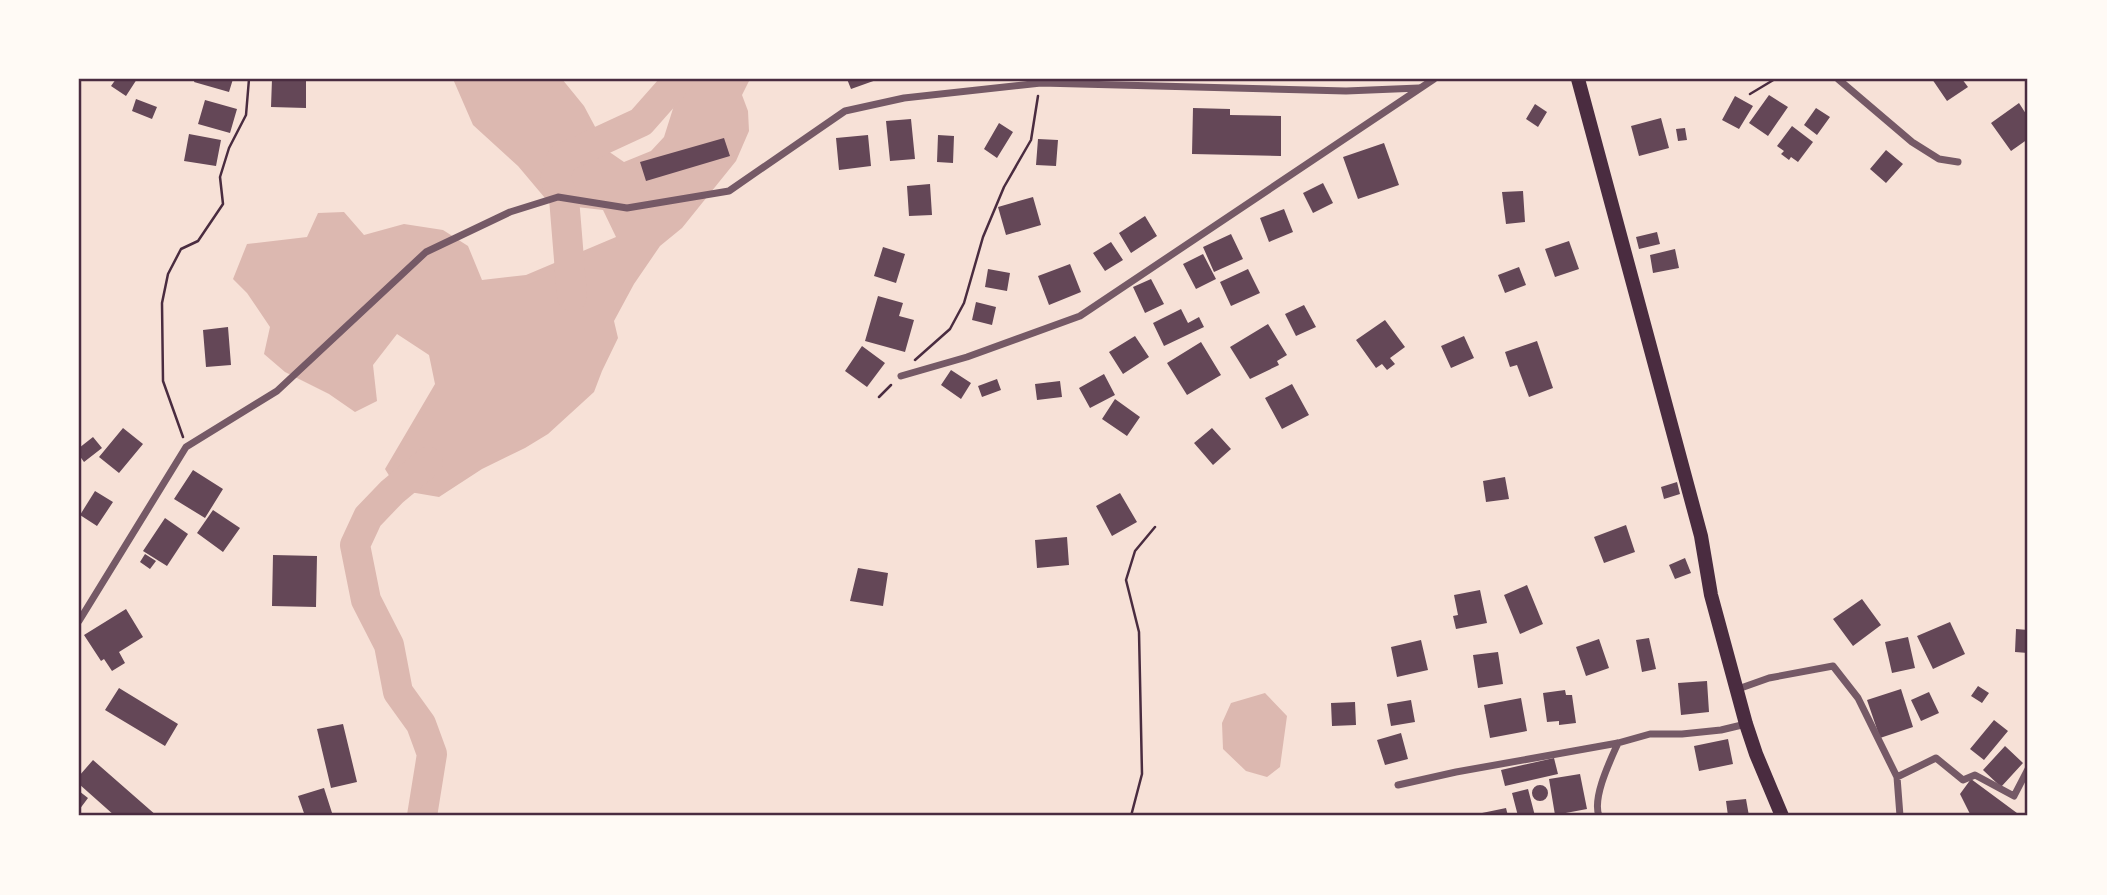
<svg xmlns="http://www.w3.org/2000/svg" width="2107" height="895" viewBox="0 0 2107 895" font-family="'Crimson Pro',serif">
  <rect width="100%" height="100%" fill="#f7e1d7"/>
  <path fill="#dcb8b0" d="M 453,79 L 562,79 L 584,106 L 608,151 L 624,162 L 651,151 L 664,137 L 677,96 L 672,79 L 750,79 L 742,95 L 748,111 L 749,131 L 736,161 L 682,228 L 660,246 L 634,284 L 614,321 L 618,338 L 602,371 L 594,392 L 548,434 L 525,448 L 482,469 L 439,497 L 398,490 L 385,469 L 435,384 L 429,355 L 397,334 L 373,365 L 377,401 L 355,412 L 329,394 L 285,372 L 264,354 L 270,327 L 247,293 L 233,279 L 247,244 L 307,237 L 318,213 L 344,212 L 364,235 L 404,224 L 443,230 L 468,246 L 482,280 L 526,275 L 616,237 L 603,210 L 550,204 L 518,166 L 473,125 Z
    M 1265,693 L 1287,716 L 1280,767 L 1267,777 L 1246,771 L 1223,749 L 1222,723 L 1231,703 Z"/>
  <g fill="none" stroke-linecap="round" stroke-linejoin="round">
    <path stroke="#dcb8b0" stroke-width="30" d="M 572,296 L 564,198 L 555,179 L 561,159 L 641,122 L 679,79
      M 422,816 L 432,754 L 421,724 L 398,692 L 389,645 L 366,600 L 355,545 L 368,517 L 392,492 L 428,462"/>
  </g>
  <path fill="#644757" d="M 116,79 L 137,79 L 126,96 L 111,86 Z
    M 195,79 L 233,79 L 229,92 L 194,82 Z
    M 272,79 L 306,79 L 306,108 L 271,107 Z
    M 847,79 L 879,79 L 851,89 Z
    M 1932,79 L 1962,79 L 1968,87 L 1947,101 Z
    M 1769,95 L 1788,107 L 1768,136 L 1749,123 Z
    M 1735,96 L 1753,106 L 1739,129 L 1722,120 Z
    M 136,99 L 157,107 L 152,119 L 132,111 Z
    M 205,100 L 237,109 L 230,133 L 198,124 Z
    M 2019,103 L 2028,117 L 2028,139 L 2011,151 L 1991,123 Z
    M 1535,104 L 1547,112 L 1538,127 L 1526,119 Z
    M 1193,108 L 1230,109 L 1230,115 L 1281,116 L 1281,156 L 1192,154 Z
    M 1816,108 L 1830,117 L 1817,135 L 1804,125 Z
    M 1661,118 L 1669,148 L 1639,156 L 1631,126 Z
    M 911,119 L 915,159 L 890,161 L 886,121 Z
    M 999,123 L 1013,132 L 997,158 L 984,149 Z
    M 1792,126 L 1813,142 L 1798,162 L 1791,157 L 1789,160 L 1781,154 L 1784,151 L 1777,146 Z
    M 1685,128 L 1687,140 L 1678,141 L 1676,129 Z
    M 189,134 L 221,140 L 216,166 L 184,161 Z
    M 868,135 L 871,166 L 839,170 L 836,138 Z
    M 938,135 L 954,136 L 953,163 L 937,162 Z
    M 724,138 L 730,156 L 646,181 L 640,162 Z
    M 1038,139 L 1058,140 L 1056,166 L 1036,165 Z
    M 1384,143 L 1399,185 L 1358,199 L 1343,157 Z
    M 1886,150 L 1903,164 L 1886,183 L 1870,169 Z
    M 1323,183 L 1333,203 L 1313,213 L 1303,193 Z
    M 930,184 L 932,215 L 909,216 L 907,186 Z
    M 1523,191 L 1525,222 L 1506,224 L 1502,192 Z
    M 1033,197 L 1041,225 L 1006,235 L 998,207 Z
    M 1284,209 L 1293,232 L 1269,242 L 1260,218 Z
    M 1145,216 L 1157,236 L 1131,253 L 1119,233 Z
    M 1657,232 L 1660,244 L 1639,249 L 1636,237 Z
    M 1231,234 L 1243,259 L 1214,272 L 1203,247 Z
    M 1569,241 L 1579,269 L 1555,277 L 1545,249 Z
    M 1111,242 L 1123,260 L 1105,271 L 1093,253 Z
    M 883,247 L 905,254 L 896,283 L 874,276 Z
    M 1675,249 L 1679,268 L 1653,273 L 1650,255 Z
    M 1203,254 L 1216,279 L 1196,289 L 1183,264 Z
    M 1070,264 L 1081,292 L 1049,305 L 1038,276 Z
    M 1519,267 L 1526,285 L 1505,293 L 1498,275 Z
    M 988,269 L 1010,273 L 1007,291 L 985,287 Z
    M 1248,269 L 1260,293 L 1231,306 L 1220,282 Z
    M 1151,279 L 1164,304 L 1145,313 L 1133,287 Z
    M 878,296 L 903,303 L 899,316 L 914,320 L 905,352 L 865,341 Z
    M 976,302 L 996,307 L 992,325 L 972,320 Z
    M 1304,305 L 1316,327 L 1296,336 L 1285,314 Z
    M 1181,309 L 1188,323 L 1199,317 L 1204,327 L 1164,346 L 1153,323 Z
    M 1385,320 L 1405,347 L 1390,358 L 1395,364 L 1387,370 L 1382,364 L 1376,368 L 1356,340 Z
    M 1268,324 L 1287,355 L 1277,361 L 1279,365 L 1250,379 L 1230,347 Z
    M 228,327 L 231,365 L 206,367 L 203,330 Z
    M 1135,336 L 1149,357 L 1123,374 L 1109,352 Z
    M 1464,336 L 1474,358 L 1451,368 L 1441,346 Z
    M 1537,341 L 1553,388 L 1529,397 L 1517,365 L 1510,367 L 1505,352 Z
    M 1201,342 L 1221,375 L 1187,395 L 1167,363 Z
    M 862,346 L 885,363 L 867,387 L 845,371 Z
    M 951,370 L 971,383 L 961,399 L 941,385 Z
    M 1104,374 L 1115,395 L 1090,408 L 1079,388 Z
    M 997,379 L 1001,390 L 982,397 L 978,386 Z
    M 1060,381 L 1062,397 L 1037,400 L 1035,384 Z
    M 1292,384 L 1309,415 L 1282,429 L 1265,398 Z
    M 1115,399 L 1140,417 L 1127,436 L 1102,419 Z
    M 123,428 L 143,444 L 119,473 L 99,457 Z
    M 1212,428 L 1231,449 L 1213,465 L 1194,443 Z
    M 93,437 L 102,448 L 84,462 L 79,455 L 79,448 Z
    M 193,470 L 223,489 L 205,518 L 174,499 Z
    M 1505,477 L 1509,499 L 1486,502 L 1483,481 Z
    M 1677,482 L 1680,494 L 1664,499 L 1661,487 Z
    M 95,491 L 113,502 L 97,526 L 80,515 Z
    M 1120,493 L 1137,522 L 1112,536 L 1096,506 Z
    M 213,510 L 240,528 L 223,552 L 197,533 Z
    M 165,518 L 188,534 L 167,566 L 143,551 Z
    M 1626,525 L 1635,552 L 1604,563 L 1594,537 Z
    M 1067,537 L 1069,565 L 1037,568 L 1035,540 Z
    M 145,554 L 156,561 L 150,569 L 140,562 Z
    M 273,555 L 317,556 L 316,607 L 272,606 Z
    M 1685,558 L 1691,573 L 1675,579 L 1669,565 Z
    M 858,568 L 888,573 L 883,606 L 850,601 Z
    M 1527,585 L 1543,624 L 1520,634 L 1504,595 Z
    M 1480,590 L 1487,623 L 1456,629 L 1453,616 L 1458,615 L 1454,595 Z
    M 1862,599 L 1881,625 L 1853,646 L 1833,619 Z
    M 126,609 L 143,637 L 119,652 L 125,663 L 112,671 L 104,659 L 101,661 L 84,635 Z
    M 1950,622 L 1965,654 L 1933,669 L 1917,636 Z
    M 2016,629 L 2028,630 L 2028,653 L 2015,652 Z
    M 1908,637 L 1915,668 L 1892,673 L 1885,642 Z
    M 1649,638 L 1656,669 L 1642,672 L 1636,640 Z
    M 1599,639 L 1609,668 L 1586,676 L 1576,647 Z
    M 1421,640 L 1428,670 L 1397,677 L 1391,647 Z
    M 1498,652 L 1503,684 L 1478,688 L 1473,655 Z
    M 1707,681 L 1709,712 L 1681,715 L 1678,683 Z
    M 1978,686 L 1989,693 L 1982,703 L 1971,696 Z
    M 119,688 L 178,724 L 165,746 L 105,710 Z
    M 1901,689 L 1913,727 L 1880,738 L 1867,700 Z
    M 1565,690 L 1566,695 L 1572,695 L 1576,723 L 1559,725 L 1559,721 L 1547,722 L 1543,693 Z
    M 1929,692 L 1939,713 L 1921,721 L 1911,700 Z
    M 1521,698 L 1527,731 L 1490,738 L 1484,705 Z
    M 1411,700 L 1415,722 L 1391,726 L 1387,704 Z
    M 1355,702 L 1356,725 L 1332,726 L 1331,703 Z
    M 1994,720 L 2008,731 L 1984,760 L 1970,749 Z
    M 343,724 L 357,782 L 331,788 L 317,729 Z
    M 1401,733 L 1408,759 L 1385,765 L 1377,740 Z
    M 1728,739 L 1733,764 L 1699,771 L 1694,746 Z
    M 2005,746 L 2023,763 L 2001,787 L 1983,770 Z
    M 1554,758 L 1558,774 L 1505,786 L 1501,770 Z
    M 93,760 L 157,816 L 115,816 L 79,784 L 79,776 Z
    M 1580,774 L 1587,809 L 1555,815 L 1549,779 Z
    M 1971,779 L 2021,816 L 1971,816 L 1960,794 Z
    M1532 793a8 8 0 1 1 16 0a8 8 0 1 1-16 0Z
    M 324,788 L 333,816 L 305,816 L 298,796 Z
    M 1528,789 L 1535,816 L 1518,816 L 1512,793 Z
    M 79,791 L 88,798 L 79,810 Z
    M 1746,799 L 1749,816 L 1728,816 L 1726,801 Z
    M 1506,808 L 1508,816 L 1482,816 L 1482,813 Z"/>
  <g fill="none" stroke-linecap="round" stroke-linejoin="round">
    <path stroke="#4a2c40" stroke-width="2.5" d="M 1750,94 L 1775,79
      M 915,360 L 950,329 L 964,303 L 983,237 L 1004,187 L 1031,140 L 1038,96
      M 879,397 L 891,385
      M 183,437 L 163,381 L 162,303 L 168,274 L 181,249 L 198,241 L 223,204 L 220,177 L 229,148 L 246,115 L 249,79
      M 1131,816 L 1142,774 L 1139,632 L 1126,580 L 1135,551 L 1155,527"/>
    <path stroke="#755966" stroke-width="7" d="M 1838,79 L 1912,142 L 1939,159 L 1958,162
      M 901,376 L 967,357 L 1080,316 L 1434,79
      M 79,621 L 186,447 L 277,391 L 426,252 L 510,212 L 558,197 L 627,208 L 729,191 L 845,111 L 904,98 L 1041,83 L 1346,91 L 1419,88
      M 1738,689 L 1769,678 L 1833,666 L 1858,698 L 1897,777 L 1900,816
      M 1897,777 L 1936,758 L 1963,780 L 1975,775 L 2014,796 L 2028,769
      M 1398,785 L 1456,772 L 1618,743 L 1650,734 L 1682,734 L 1721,730 L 1746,724
      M 1599,816 C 1592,798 1610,761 1618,743"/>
    <path stroke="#4a2c40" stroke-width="14" d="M 1578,79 L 1701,536 L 1711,595 L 1746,724 L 1756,754 L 1782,816"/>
  </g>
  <rect width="2107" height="895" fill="none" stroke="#fffaf5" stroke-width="161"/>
  <rect x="80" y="80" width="1946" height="734" fill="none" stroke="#4a2c40" stroke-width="2.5"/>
</svg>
